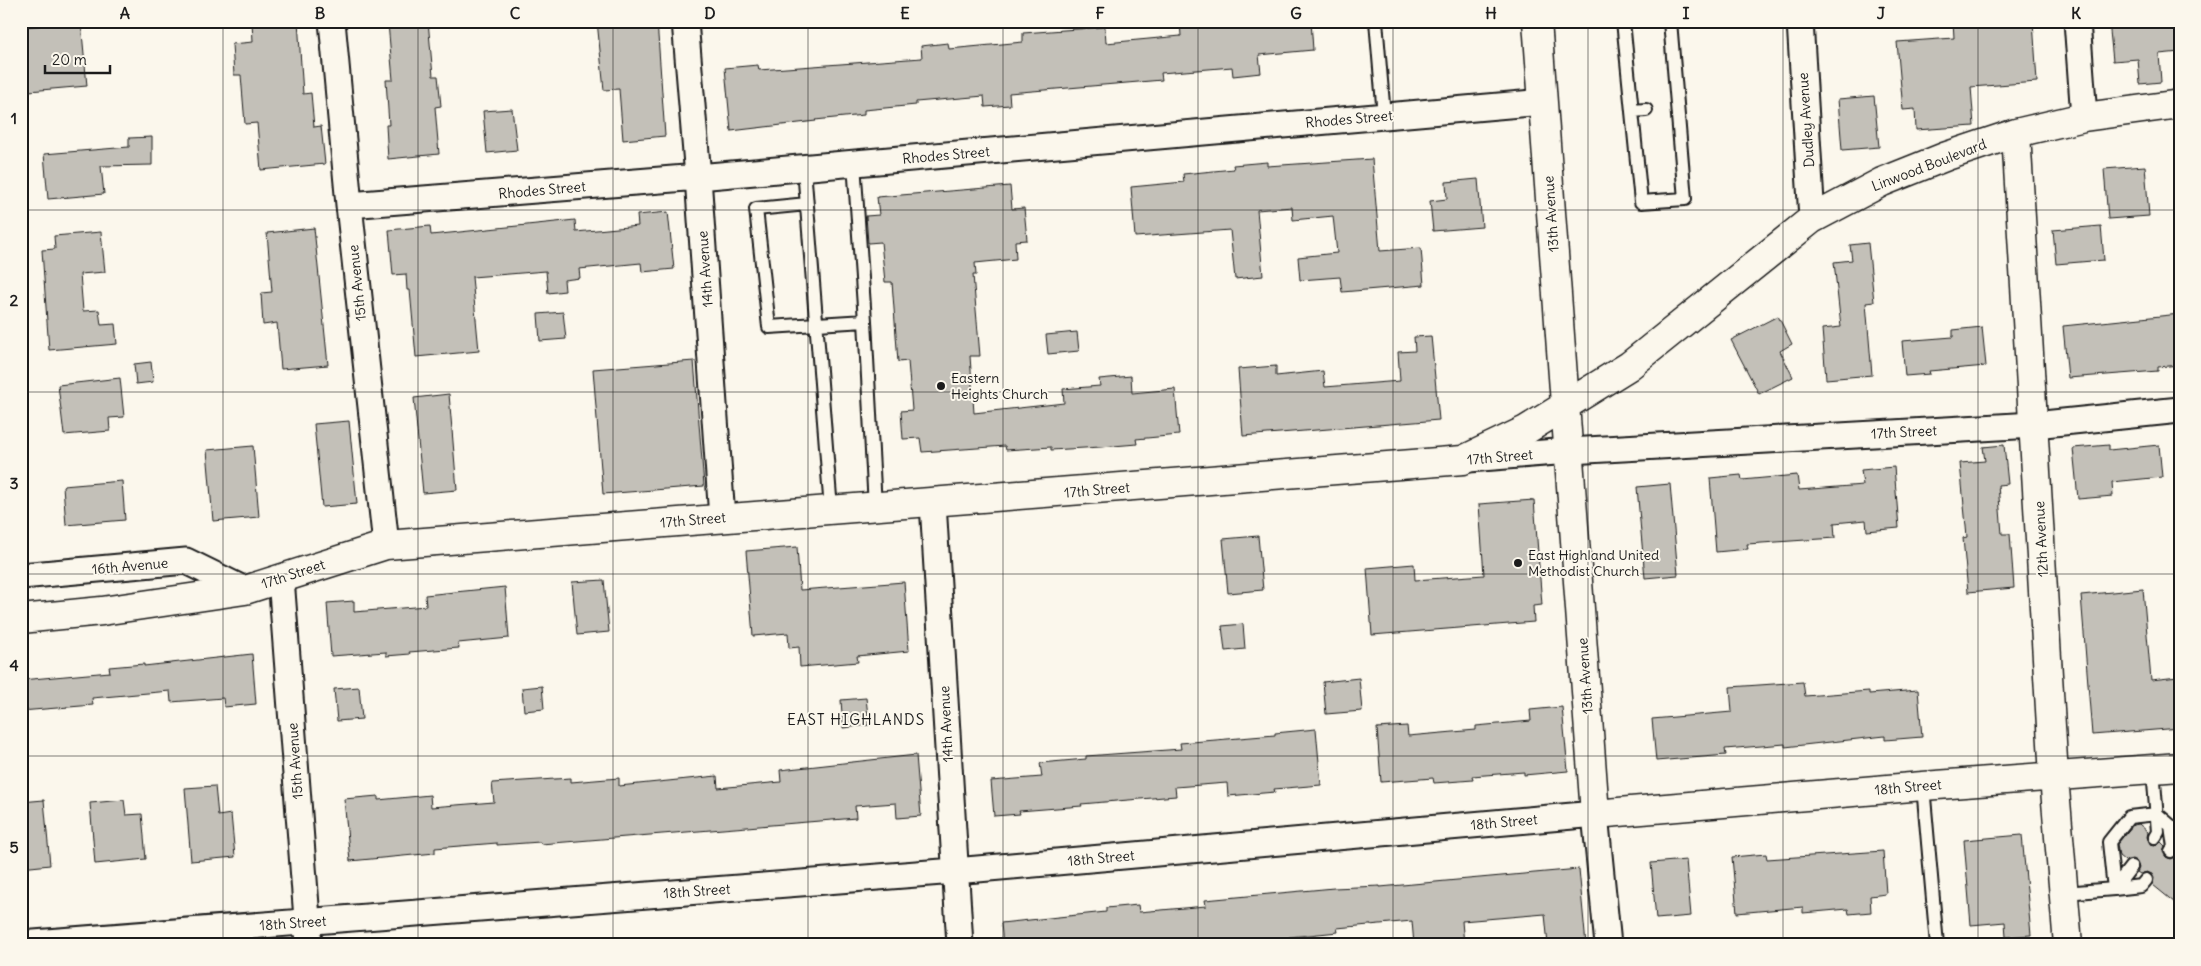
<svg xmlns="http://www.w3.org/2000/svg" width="2201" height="966" viewBox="0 0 2201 966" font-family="Delius,sans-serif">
  <rect width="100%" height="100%" fill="#fbf7ec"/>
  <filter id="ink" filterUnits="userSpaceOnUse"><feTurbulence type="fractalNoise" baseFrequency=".02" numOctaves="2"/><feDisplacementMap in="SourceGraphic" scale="10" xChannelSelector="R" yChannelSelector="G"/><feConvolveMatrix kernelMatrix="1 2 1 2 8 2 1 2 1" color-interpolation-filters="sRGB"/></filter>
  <g filter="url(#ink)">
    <path fill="#c3c0b8" stroke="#1c1c1c" d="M 252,21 L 298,21 L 303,94 L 311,93 L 314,127 L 321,126 L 325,164 L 261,170 L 257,123 L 245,124 L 241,75 L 234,75 L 232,44 L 253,42 Z
      M 403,21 L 428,21 L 433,76 L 438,76 L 441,106 L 435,107 L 439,154 L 388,159 L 386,125 L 389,125 L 386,80 L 393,80 L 388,23 Z
      M 597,21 L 657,21 L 665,136 L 623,140 L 619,89 L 604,90 Z
      M 1180,21 L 1311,21 L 1313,50 L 1259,55 L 1261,73 L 1233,76 L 1232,67 L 1161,73 L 1162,80 L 1009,93 L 1010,105 L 985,107 L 984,96 L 916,102 L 916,105 L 864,110 L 864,115 L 815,120 L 816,121 L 731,131 L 725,68 L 758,65 L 759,70 L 922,58 L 921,46 L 948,43 L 949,49 L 1023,42 L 1023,33 L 1105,27 L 1106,43 L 1181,36 Z
      M 1953,21 L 2033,21 L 2037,82 L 1971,87 L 1974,126 L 1916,130 L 1915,109 L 1903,110 L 1897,42 L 1954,38 Z
      M 2109,21 L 2180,21 L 2180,52 L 2159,54 L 2161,82 L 2140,84 L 2138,59 L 2113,61 Z
      M 81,22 L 87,86 L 29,91 L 24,27 Z
      M 1874,96 L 1879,147 L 1842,150 L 1838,99 Z
      M 512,109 L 517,150 L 487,153 L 483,111 Z
      M 152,137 L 152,165 L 101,166 L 104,194 L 48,199 L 44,154 L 129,147 L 129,138 Z
      M 1372,159 L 1380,251 L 1421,248 L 1424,285 L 1342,292 L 1340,277 L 1300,280 L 1298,257 L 1337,253 L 1333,216 L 1293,220 L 1292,207 L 1257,210 L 1263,276 L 1235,279 L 1230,230 L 1135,237 L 1131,187 L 1184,182 L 1183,174 L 1234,169 L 1233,165 L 1267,162 L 1267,166 Z
      M 2145,166 L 2149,216 L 2108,219 L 2104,169 Z
      M 1478,179 L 1482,227 L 1433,231 L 1430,201 L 1447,199 L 1446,182 Z
      M 1010,186 L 1012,209 L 1024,208 L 1027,240 L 1015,241 L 1016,259 L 975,263 L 976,275 L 973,275 L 980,356 L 970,356 L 974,413 L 1064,403 L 1063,389 L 1100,386 L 1099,379 L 1131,376 L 1132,393 L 1175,389 L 1179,435 L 1136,439 L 1137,444 L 1101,447 L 1051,450 L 1051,447 L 1006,450 L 1005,446 L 922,452 L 920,438 L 903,439 L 901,411 L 912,410 L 908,361 L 898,362 L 892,282 L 885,282 L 881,242 L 868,243 L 866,216 L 879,215 L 877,197 Z
      M 668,212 L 674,269 L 642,272 L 641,263 L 579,269 L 580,278 L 564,280 L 565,291 L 548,293 L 546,271 L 472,277 L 479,351 L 416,357 L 410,290 L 407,290 L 406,274 L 393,275 L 389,230 L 430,226 L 431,235 L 575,220 L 576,232 L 638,226 L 637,215 Z
      M 2101,226 L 2104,260 L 2056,264 L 2053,230 Z
      M 314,228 L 328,365 L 281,369 L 277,323 L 263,325 L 261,293 L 272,292 L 267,233 Z
      M 101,232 L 105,272 L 80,274 L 83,311 L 99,310 L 101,325 L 115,324 L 117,344 L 49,350 L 42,250 L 55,249 L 54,236 Z
      M 1868,243 L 1874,302 L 1866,303 L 1872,375 L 1826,379 L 1822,329 L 1841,327 L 1834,262 L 1852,260 L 1850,245 Z
      M 563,312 L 566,339 L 540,341 L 538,314 Z
      M 2180,314 L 2180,365 L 2158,367 L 2158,371 L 2068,378 L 2063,326 Z
      M 1778,316 L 1792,344 L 1780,351 L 1793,377 L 1759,394 L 1731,340 Z
      M 1982,327 L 1986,366 L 1929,371 L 1930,374 L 1905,376 L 1902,341 L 1953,337 L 1953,330 Z
      M 1077,332 L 1079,351 L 1048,354 L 1046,335 Z
      M 1431,336 L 1439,420 L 1243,436 L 1238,369 L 1276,366 L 1276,376 L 1323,371 L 1325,387 L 1400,381 L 1398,352 L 1415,351 L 1414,337 Z
      M 694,361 L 704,486 L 603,494 L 593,369 Z
      M 151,362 L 153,382 L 136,384 L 134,364 Z
      M 120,378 L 124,417 L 109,418 L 110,431 L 64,435 L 58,385 Z
      M 449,394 L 457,490 L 423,493 L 414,398 Z
      M 349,421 L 357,504 L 322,507 L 314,424 Z
      M 2004,445 L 2008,484 L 1998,485 L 2002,534 L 2010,534 L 2014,588 L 1968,592 L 1963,538 L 1967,537 L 1960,463 L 1985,461 L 1983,447 Z
      M 2109,445 L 2109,450 L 2159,445 L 2162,477 L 2112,482 L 2113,496 L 2078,499 L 2073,448 Z
      M 253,446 L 259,517 L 213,521 L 207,450 Z
      M 1894,467 L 1899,528 L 1867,531 L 1866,520 L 1834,523 L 1835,538 L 1747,544 L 1748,549 L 1716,552 L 1710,478 L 1741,475 L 1742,480 L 1797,475 L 1799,490 L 1863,485 L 1861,470 Z
      M 122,481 L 125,520 L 66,525 L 63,486 Z
      M 1670,484 L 1678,575 L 1645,578 L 1637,487 Z
      M 1534,500 L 1542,605 L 1533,606 L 1534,622 L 1372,635 L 1367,568 L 1414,564 L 1415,580 L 1484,575 L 1479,504 Z
      M 1258,536 L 1263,590 L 1228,593 L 1223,539 Z
      M 797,547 L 800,590 L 904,582 L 909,651 L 857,656 L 858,662 L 800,667 L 799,647 L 789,648 L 788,633 L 753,636 L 746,551 Z
      M 604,580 L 609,632 L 577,635 L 572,582 Z
      M 505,587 L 509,638 L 458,643 L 459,648 L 409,652 L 410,654 L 386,656 L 386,652 L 331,656 L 327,603 L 354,601 L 354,612 L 426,606 L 425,595 Z
      M 2143,589 L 2151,680 L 2178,677 L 2180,728 L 2092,735 L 2081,595 Z
      M 1243,624 L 1245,649 L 1225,651 L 1222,626 Z
      M 252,654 L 256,704 L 224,707 L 223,698 L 171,702 L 170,691 L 92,698 L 93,705 L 21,711 L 21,680 L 110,672 L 109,667 L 144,664 L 144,666 Z
      M 1359,678 L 1362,711 L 1326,714 L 1323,682 Z
      M 1803,682 L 1805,696 L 1869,691 L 1869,694 L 1918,690 L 1922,737 L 1885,740 L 1885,736 L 1785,747 L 1785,744 L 1725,749 L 1726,755 L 1656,761 L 1652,719 L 1732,712 L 1730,687 Z
      M 542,686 L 544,709 L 524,711 L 522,688 Z
      M 359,687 L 362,719 L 337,721 L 334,689 Z
      M 866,698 L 869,725 L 843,728 L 841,700 Z
      M 1562,707 L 1568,771 L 1524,775 L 1524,772 L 1472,776 L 1473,780 L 1434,783 L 1433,778 L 1381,782 L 1377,728 L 1407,726 L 1408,736 L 1476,730 L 1476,726 L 1531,721 L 1530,710 Z
      M 1316,729 L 1321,785 L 1274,789 L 1275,792 L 1228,796 L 1227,783 L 1175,787 L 1176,796 L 1081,804 L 1082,806 L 1019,811 L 1020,814 L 994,816 L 991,781 L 1042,777 L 1040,763 L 1086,759 L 1086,756 L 1181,749 L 1180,743 L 1275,735 L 1275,733 Z
      M 916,755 L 921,816 L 897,818 L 896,803 L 855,806 L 856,818 L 541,844 L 540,842 L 497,845 L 497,843 L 435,848 L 435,853 L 350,861 L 344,799 L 378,796 L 378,800 L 430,795 L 431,807 L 494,802 L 492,783 L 571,778 L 571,782 L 619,778 L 619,786 L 717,776 L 718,788 L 781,782 L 780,770 Z
      M 215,786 L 218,816 L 231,814 L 235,857 L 191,861 L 185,788 Z
      M 44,800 L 50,865 L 21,868 L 21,802 Z
      M 124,800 L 126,815 L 142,814 L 146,859 L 95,864 L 90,803 Z
      M 2139,824 L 2148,832 L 2147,837 L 2150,844 L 2155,845 L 2161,842 L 2165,846 L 2163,851 L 2166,857 L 2171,859 L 2177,856 L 2180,858 L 2180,907 L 2153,885 L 2154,878 L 2152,874 L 2147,872 L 2140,874 L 2137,872 L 2139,868 L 2136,861 L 2132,859 L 2125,861 L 2119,856 L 2117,844 L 2133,825 Z
      M 2022,835 L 2031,935 L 2006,937 L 2005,922 L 1971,925 L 1964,840 Z
      M 1883,851 L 1886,894 L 1870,896 L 1871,912 L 1849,914 L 1848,909 L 1803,913 L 1803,907 L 1737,913 L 1732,857 L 1766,854 L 1767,859 Z
      M 1686,860 L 1691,916 L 1656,919 L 1651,863 Z
      M 1579,869 L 1586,945 L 1548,945 L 1545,914 L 1462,921 L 1464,945 L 1414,945 L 1412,921 L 1337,928 L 1338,932 L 1289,937 L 1289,939 L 1247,943 L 1247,945 L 1003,945 L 1001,923 L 1106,912 L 1106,908 L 1138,905 L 1139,912 L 1206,906 L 1205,900 L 1334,888 L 1380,886 L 1380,887 Z"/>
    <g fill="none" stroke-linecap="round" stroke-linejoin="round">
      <g stroke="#1c1c1c" stroke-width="16">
        <path id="lane" d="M 1376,21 L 1384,116
          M 1623,21 L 1641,202 L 1685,199 L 1670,21
          M 1632,111 L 1646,110
          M 854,163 L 865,321 L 875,507
          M 804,168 L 831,510
          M 807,204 L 756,209 L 769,327 L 865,321
          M 2153,769 L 2158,832 L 2155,837
          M 1923,786 L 1937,945
          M 2146,880 L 2141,886 L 2114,889 L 2109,842 L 2129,817 L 2157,814 L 2171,826 L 2174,847 L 2171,851
          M 2064,893 L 2114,889 L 2131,867"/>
      </g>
      <g stroke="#1c1c1c" stroke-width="29">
        <path id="street" d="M 332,21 L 349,205 L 386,545
          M 685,21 L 698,177 L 722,518
          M 1800,21 L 1812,219
          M 2077,21 L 2084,117
          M 349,205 L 698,177 L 1543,102
          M 1469,459 L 1569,451 L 2034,425 L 2180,410
          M 933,503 L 960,945
          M 21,576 L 186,561 L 245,590
          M 281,578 L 309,945
          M 21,944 L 955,871 L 1595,814 L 1608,945"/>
      </g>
      <g stroke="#1c1c1c" stroke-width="31">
        <path id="secondary" d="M 1537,21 L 1595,814 L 1923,786 L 2180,767
          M 2016,133 L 2054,777 L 2068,945
          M 21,619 L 102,611 L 245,590 L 386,545 L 1463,460 L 1526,430 L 1629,366 L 1812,219 L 1882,182 L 1947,156 L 2016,133 L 2084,117 L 2180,104"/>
      </g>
      <use href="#lane" stroke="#fbf7ec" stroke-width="12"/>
      <use href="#street" stroke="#fbf7ec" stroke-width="25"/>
      <use href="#secondary" stroke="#fbf7ec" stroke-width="28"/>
    </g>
  </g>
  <path fill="none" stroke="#1c1c1c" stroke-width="1" stroke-opacity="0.55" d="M 223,21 L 223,945M 418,21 L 418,945M 613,21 L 613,945M 808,21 L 808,945M 1003,21 L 1003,945M 1198,21 L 1198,945M 1393,21 L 1393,945M 1588,21 L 1588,945M 1783,21 L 1783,945M 1978,21 L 1978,945M 21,210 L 2180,210M 21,392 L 2180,392M 21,574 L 2180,574M 21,756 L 2180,756"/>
  <g fill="#1c1c1c" stroke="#fbf7ec" stroke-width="2">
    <circle cx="941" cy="386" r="5"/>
    <circle cx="1518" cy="563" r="5"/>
  </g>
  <g text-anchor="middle" stroke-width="4" stroke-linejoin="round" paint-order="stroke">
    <g font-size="14" fill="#1c1c1c" stroke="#fbf7ec">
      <text transform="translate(1349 119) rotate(-5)" y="5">Rhodes Street</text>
      <text transform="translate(1806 120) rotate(-94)" y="5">Dudley Avenue</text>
      <text transform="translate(946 155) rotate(-5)" y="5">Rhodes Street</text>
      <text transform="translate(1929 165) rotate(-21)" y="5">Linwood Boulevard</text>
      <text transform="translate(542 190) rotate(-5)" y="5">Rhodes Street</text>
      <text transform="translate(1551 214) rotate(-94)" y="5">13th Avenue</text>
      <text transform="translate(705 269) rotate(-94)" y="5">14th Avenue</text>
      <text transform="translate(357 283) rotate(-96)" y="5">15th Avenue</text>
      <text transform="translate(1904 432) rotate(-3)" y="5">17th Street</text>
      <text transform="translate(1500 457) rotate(-5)" y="5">17th Street</text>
      <text transform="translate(1097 490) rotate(-5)" y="5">17th Street</text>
      <text transform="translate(693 520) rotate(-5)" y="5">17th Street</text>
      <text transform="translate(2041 539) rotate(-93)" y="5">12th Avenue</text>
      <text transform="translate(130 566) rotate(-5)" y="5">16th Avenue</text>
      <text transform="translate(293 574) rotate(-18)" y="5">17th Street</text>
      <text transform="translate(1585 676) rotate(-94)" y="5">13th Avenue</text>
      <text transform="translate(946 724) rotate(-93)" y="5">14th Avenue</text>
      <text transform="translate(295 761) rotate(-94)" y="5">15th Avenue</text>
      <text transform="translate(1908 787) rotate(-5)" y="5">18th Street</text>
      <text transform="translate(1504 822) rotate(-5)" y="5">18th Street</text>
      <text transform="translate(1101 858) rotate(-5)" y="5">18th Street</text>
      <text transform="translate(697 891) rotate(-4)" y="5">18th Street</text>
      <text transform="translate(293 923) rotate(-4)" y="5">18th Street</text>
    </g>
    <g font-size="14" fill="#1c1c1c" stroke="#fbf7ec" text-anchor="start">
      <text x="951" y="383">Eastern<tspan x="951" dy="16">Heights Church</tspan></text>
      <text x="1528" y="560">East Highland United<tspan x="1528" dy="16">Methodist Church</tspan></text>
    </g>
    <g font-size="15" letter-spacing="1" fill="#1c1c1c" stroke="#fbf7ec">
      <text x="856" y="725">EAST HIGHLANDS</text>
    </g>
  </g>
  <rect width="2201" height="966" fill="none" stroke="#fbf7ec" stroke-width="55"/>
  <path d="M45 65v8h65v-8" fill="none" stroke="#1c1c1c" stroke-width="2.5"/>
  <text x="52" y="65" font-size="15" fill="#1c1c1c" stroke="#fbf7ec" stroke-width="4" paint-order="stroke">20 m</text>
  <rect x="28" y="28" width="2146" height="910" fill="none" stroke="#1c1c1c" stroke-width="2"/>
  <g font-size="16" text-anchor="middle" font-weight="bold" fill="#1c1c1c">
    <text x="125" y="19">A</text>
    <text x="320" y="19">B</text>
    <text x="515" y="19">C</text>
    <text x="710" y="19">D</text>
    <text x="905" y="19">E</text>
    <text x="1100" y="19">F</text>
    <text x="1296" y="19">G</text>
    <text x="1491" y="19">H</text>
    <text x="1686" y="19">I</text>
    <text x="1881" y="19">J</text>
    <text x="2076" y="19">K</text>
    <text x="14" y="124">1</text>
    <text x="14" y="306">2</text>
    <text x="14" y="489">3</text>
    <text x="14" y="671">4</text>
    <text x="14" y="853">5</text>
  </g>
</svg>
